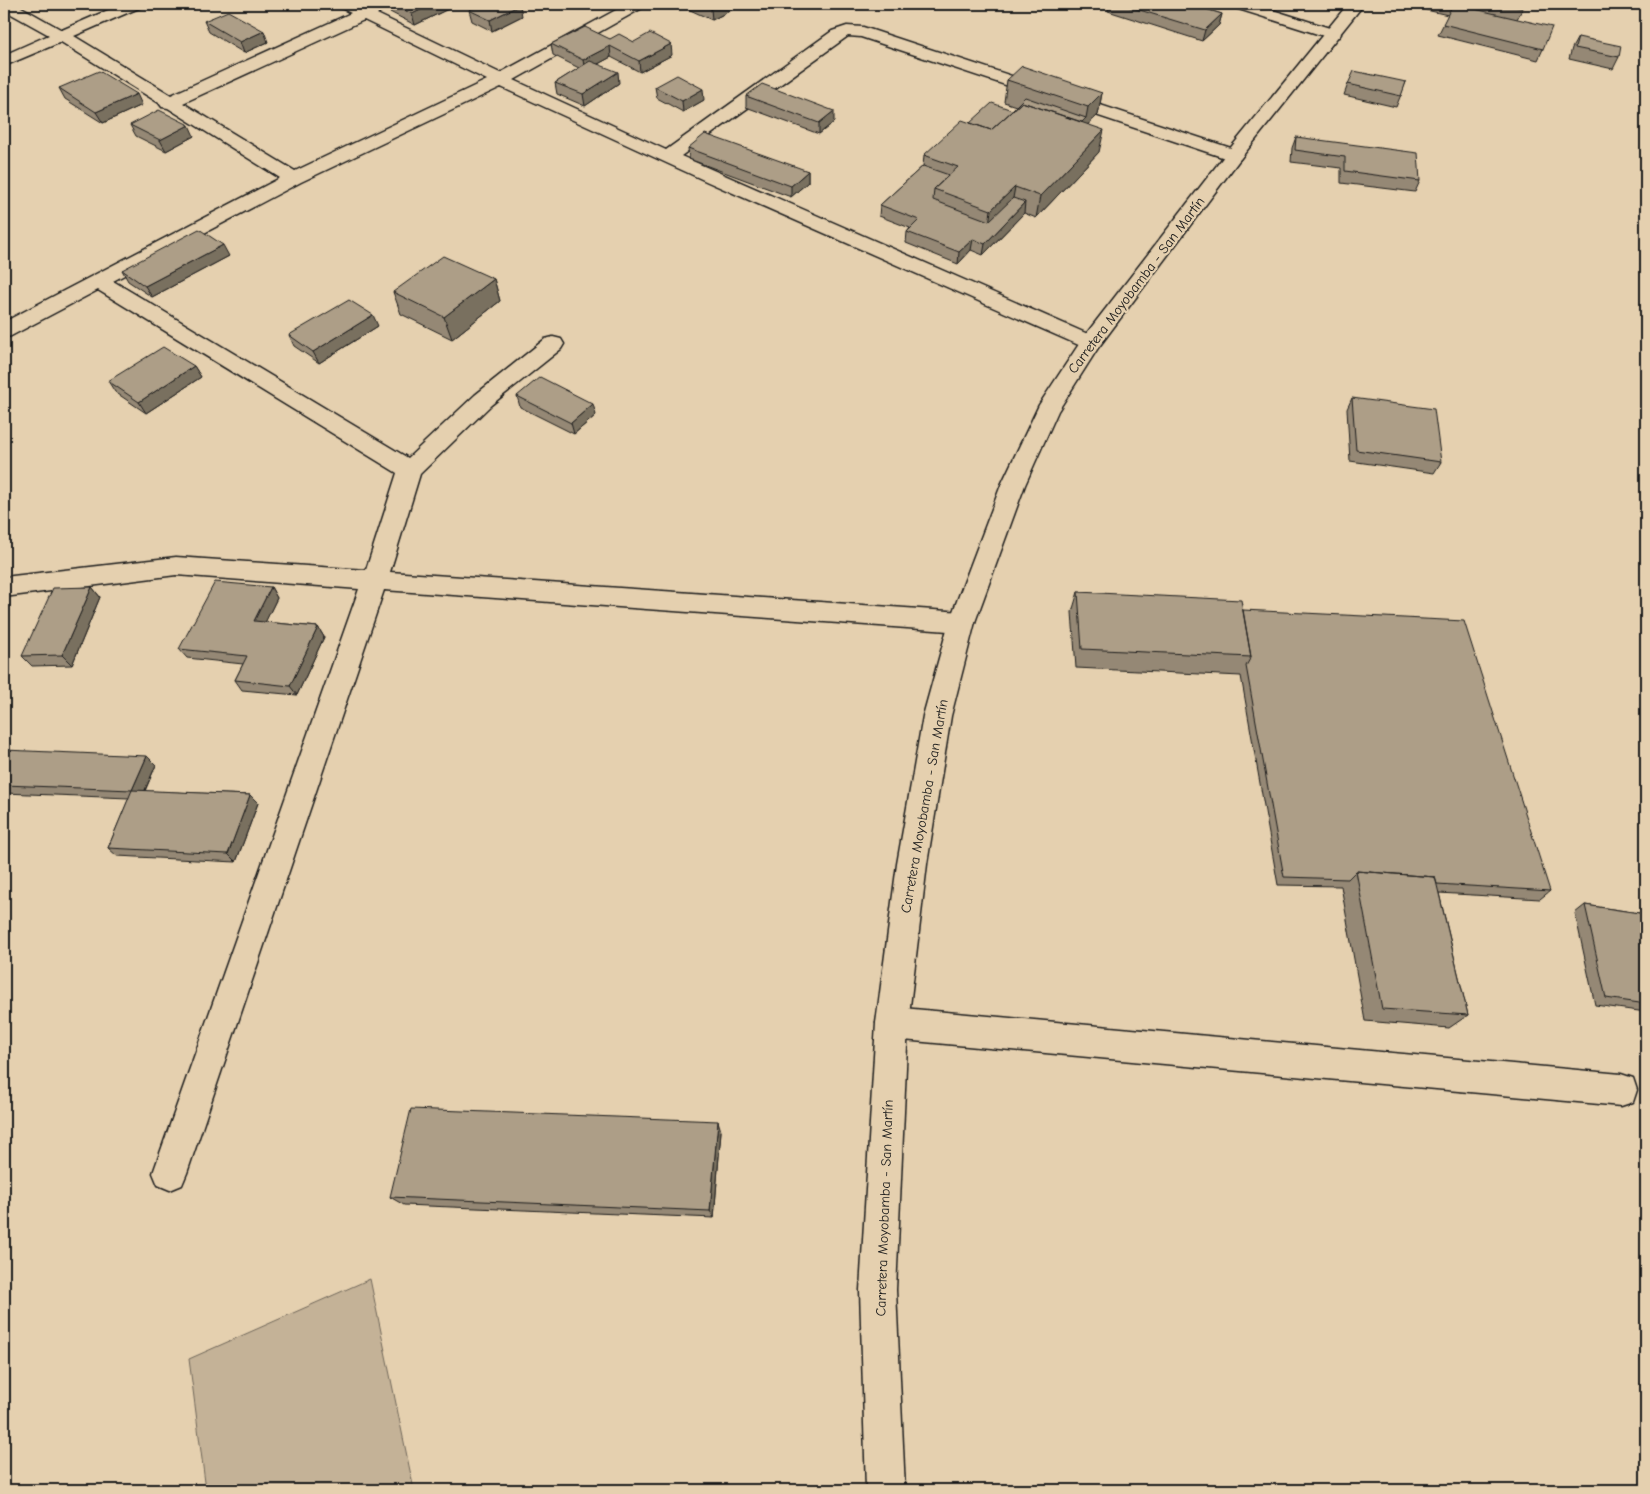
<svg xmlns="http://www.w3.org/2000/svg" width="1650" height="1494" viewBox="0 0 1650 1494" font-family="'Comic Neue',sans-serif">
  <rect width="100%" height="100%" fill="#e5d0af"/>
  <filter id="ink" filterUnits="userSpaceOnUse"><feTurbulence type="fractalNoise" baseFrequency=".02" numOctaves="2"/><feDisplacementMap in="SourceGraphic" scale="10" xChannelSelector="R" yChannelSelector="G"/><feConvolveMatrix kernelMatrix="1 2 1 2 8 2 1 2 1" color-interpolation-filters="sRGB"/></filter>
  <g filter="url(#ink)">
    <path fill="#c4b297" stroke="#70675a" d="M 370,1279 L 414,1490 L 206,1490 L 189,1359 Z"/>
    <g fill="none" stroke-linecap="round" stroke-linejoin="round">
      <g stroke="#1c1c1c" stroke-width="3">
        <path id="minor" d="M 4,4 L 16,4 L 62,30 L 122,4 L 143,4 L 141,7 L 74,36 L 171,95 L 351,13 L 339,7 L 337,4 L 357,4 L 364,7 L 374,4 L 382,5 L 384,8 L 377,14 L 500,73 L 627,4 L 646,4 L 644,7 L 514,80 L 666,150 L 832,31 L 847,26 L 863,27 L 1240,151 L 1243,155 L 1240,159 L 1234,160 L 1228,159 L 861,37 L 848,36 L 681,156 L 1097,338 L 1101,343 L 1097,348 L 1090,350 L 708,182 L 501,87 L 301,182 L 113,281 L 408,458 L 475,395 L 545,339 L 553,337 L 561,339 L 564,344 L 561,349 L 491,405 L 420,474 L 390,572 L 962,612 L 971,615 L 975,622 L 971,629 L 962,632 L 384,590 L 187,1173 L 182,1185 L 170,1190 L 158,1185 L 153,1173 L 359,589 L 176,575 L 4,597 L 4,577 L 176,557 L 366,570 L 397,473 L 98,290 L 11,336 L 4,338 L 4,322 L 280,178 L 168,108 L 162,107 L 159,103 L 61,42 L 4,66 L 4,55 L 49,35 L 4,10 ZM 364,20 L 487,80 L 295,171 L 183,103 Z
          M 1230,4 L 1254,4 L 1339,31 L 1341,34 L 1339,37 L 1327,37 L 1232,7 Z
          M 892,1007 L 1621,1074 L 1633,1078 L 1637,1090 L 1633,1102 L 1621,1106 L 892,1039 L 881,1034 L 876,1023 L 881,1012 Z"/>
      </g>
      <g stroke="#1c1c1c" stroke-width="3">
        <path id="major" d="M 1348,4 L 1364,4 L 1240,159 L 1098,348 L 1058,411 L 1025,485 L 975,622 L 951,716 L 927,864 L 908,1023 L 896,1290 L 905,1490 L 866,1490 L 860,1290 L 876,1023 L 897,864 L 923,716 L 949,622 L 1001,485 L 1039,405 L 1083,338 L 1228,151 Z"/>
      </g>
      <use href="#minor" fill="#e5d0af" fill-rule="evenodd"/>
      <use href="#major" fill="#e5d0af" fill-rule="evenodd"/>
    </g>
    <path fill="#958874" stroke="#1c1c1c" d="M 386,4 L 446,4 L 448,9 L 415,25 L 388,11 Z
      M 677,4 L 743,4 L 712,20 Z
      M 1109,4 L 1189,4 L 1222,14 L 1219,25 L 1202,41 L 1108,11 Z
      M 1415,4 L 1525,4 L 1517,19 L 1543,49 L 1538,60 L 1438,35 L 1448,15 L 1413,7 Z
      M 469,10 L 522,16 L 492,31 L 472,21 Z
      M 204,21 L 268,42 L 244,53 L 209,32 Z
      M 1578,37 L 1619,57 L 1613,69 L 1569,59 L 1572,48 Z
      M 610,39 L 634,42 L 672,55 L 640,72 L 611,57 L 598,64 L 619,83 L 585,106 L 557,94 L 555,83 L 579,68 L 553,55 L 551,44 Z
      M 1007,80 L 1102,93 L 1098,115 L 1088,124 L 1099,152 L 1036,218 L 1024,213 L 983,255 L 971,250 L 958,264 L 906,243 L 907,232 L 910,228 L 879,216 L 880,205 L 923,166 L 924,155 L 970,123 L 1012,110 L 1016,106 L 1004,102 Z
      M 1406,82 L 1396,107 L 1344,95 L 1348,84 Z
      M 655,87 L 704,100 L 683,112 L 657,98 Z
      M 59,88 L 142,105 L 103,123 L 65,99 Z
      M 746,96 L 834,122 L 819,134 L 746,107 Z
      M 130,125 L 194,136 L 166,151 L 136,136 Z
      M 1296,137 L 1420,181 L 1415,192 L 1341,183 L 1341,168 L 1291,162 L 1292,148 Z
      M 688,148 L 808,171 L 808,182 L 791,197 L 689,159 Z
      M 229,256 L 152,297 L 128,281 L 122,270 Z
      M 494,279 L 500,301 L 452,339 L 401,314 L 393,292 Z
      M 378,326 L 319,363 L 294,346 L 289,335 Z
      M 194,366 L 201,377 L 146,413 L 115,392 L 108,381 Z
      M 517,396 L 596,415 L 574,434 L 520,407 Z
      M 1352,398 L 1441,462 L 1434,473 L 1350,461 L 1347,409 Z
      M 92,587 L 100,597 L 72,665 L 32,666 L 22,656 Z
      M 271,587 L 277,598 L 265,622 L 318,627 L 324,637 L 297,695 L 242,690 L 235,680 L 243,664 L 187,658 L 179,649 Z
      M 1078,592 L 1243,610 L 1550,891 L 1540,899 L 1439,893 L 1468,1015 L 1449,1028 L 1365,1021 L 1341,886 L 1278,885 L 1241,676 L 1076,668 L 1072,612 Z
      M 4,750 L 156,765 L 145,791 L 250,795 L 258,803 L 236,862 L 117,856 L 108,848 L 129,798 L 4,793 Z
      M 1585,905 L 1646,914 L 1646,1012 L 1595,1005 L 1575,913 Z
      M 721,1131 L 714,1218 L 404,1205 L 390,1197 Z"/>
    <path fill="#796f5e" stroke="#1c1c1c" d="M 433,4 L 446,4 L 448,9 L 415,25 L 412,14 Z
      M 721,4 L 743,4 L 712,20 L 711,9 Z
      M 520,5 L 522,16 L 492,31 L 490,20 Z
      M 1222,14 L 1219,25 L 1202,41 L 1205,30 Z
      M 264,31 L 268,42 L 244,53 L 240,42 Z
      M 671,44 L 672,55 L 640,72 L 639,61 Z
      M 610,46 L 611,57 L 585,71 L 583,60 Z
      M 618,72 L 619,83 L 585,106 L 583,94 Z
      M 703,89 L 704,100 L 683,112 L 682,101 Z
      M 1102,93 L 1098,115 L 1083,129 L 1073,131 L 1086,118 L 1088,107 Z
      M 137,94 L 142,105 L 103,123 L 96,112 Z
      M 834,111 L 834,122 L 819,134 L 819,123 Z
      M 189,125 L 194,136 L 166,151 L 160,140 Z
      M 1104,130 L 1099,152 L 1036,218 L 1040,196 Z
      M 808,171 L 808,182 L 791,197 L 791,186 Z
      M 1015,187 L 1011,209 L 988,232 L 991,210 Z
      M 1025,202 L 1024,213 L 983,255 L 985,244 Z
      M 973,239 L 971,250 L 958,264 L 959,252 Z
      M 223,245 L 229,256 L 152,297 L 145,286 Z
      M 494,279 L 500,301 L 452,339 L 444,317 Z
      M 373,315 L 378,326 L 319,363 L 313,352 Z
      M 194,366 L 201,377 L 146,413 L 139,402 Z
      M 593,404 L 596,415 L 574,434 L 571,423 Z
      M 92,587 L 100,597 L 72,665 L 62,655 Z
      M 271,587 L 277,598 L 261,631 L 254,621 Z
      M 318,627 L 324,637 L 297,695 L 290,686 Z
      M 147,756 L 156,765 L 141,799 L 132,790 Z
      M 250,795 L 258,803 L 236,862 L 228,854 Z
      M 718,1121 L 721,1131 L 714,1218 L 710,1211 Z"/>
    <path fill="#ad9e87" stroke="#1c1c1c" d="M 392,4 L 433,4 L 412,14 Z
      M 482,4 L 517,4 L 520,5 L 490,20 L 469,10 Z
      M 700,4 L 721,4 L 711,9 Z
      M 1120,4 L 1189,4 L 1222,14 L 1205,30 Z
      M 1453,4 L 1552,27 L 1543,49 L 1443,24 Z
      M 1503,4 L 1525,4 L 1523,8 Z
      M 228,11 L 264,31 L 240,42 L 204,21 Z
      M 585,27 L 610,39 L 619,34 L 634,42 L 650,33 L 671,44 L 639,61 L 610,46 L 583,60 L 551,44 Z
      M 1578,37 L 1621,46 L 1619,57 L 1575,48 Z
      M 590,61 L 618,72 L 583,94 L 555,83 Z
      M 1022,66 L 1102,93 L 1088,107 L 1007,80 Z
      M 99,71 L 137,94 L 96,112 L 59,88 Z
      M 1354,71 L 1406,82 L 1401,96 L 1348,84 Z
      M 677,75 L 703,89 L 682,101 L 655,87 Z
      M 762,84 L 834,111 L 819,123 L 746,96 Z
      M 1025,97 L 1086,118 L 1082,122 L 1022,102 L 991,130 L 970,123 L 992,103 L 1012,110 Z
      M 1022,102 L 1104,130 L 1040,196 L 1015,187 L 991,210 L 934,189 L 958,167 L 924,155 L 962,120 L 991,130 Z
      M 159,110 L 189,125 L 160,140 L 130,125 Z
      M 705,134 L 808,171 L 791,186 L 688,148 Z
      M 1296,137 L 1418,153 L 1420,181 L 1345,171 L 1345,157 L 1295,150 Z
      M 923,166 L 949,175 L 934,189 L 933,200 L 989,221 L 1013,198 L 1025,202 L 985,244 L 973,239 L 959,252 L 907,232 L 919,220 L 880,205 Z
      M 199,229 L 223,245 L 145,286 L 122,270 Z
      M 443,256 L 494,279 L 444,317 L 393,292 Z
      M 349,300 L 373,315 L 313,352 L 289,335 Z
      M 163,347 L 194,366 L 139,402 L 108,381 Z
      M 540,377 L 593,404 L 571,423 L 517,396 Z
      M 1352,398 L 1434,409 L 1441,462 L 1356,450 Z
      M 215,582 L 271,587 L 254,621 L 318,627 L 290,686 L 235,680 L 247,656 L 179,649 Z
      M 92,587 L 62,655 L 22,656 L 53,588 Z
      M 1078,592 L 1241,600 L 1251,657 L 1082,649 Z
      M 1243,610 L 1464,621 L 1550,891 L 1437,884 L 1435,877 L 1356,871 L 1348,879 L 1284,877 L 1246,666 L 1251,657 Z
      M 4,750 L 147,756 L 132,790 L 250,795 L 228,854 L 108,848 L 132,790 L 4,785 Z
      M 1356,871 L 1435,877 L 1468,1015 L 1382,1009 Z
      M 1585,905 L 1646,914 L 1646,1004 L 1606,998 Z
      M 411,1109 L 718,1121 L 710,1211 L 390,1197 Z"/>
  </g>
  <g text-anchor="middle" stroke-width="4.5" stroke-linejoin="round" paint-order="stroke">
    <g font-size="14" fill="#1c1c1c" stroke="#e5d0af">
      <text transform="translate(1136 285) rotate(-53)" y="5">Carretera Moyobamba - San Martín</text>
      <text transform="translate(924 806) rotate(-80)" y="5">Carretera Moyobamba - San Martín</text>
      <text transform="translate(884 1208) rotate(-88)" y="5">Carretera Moyobamba - San Martín</text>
    </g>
  </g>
  <rect width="1650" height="1494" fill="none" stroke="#e5d0af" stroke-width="20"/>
  <rect x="10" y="10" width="1630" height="1474" fill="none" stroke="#1c1c1c" stroke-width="2" filter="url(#ink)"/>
</svg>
